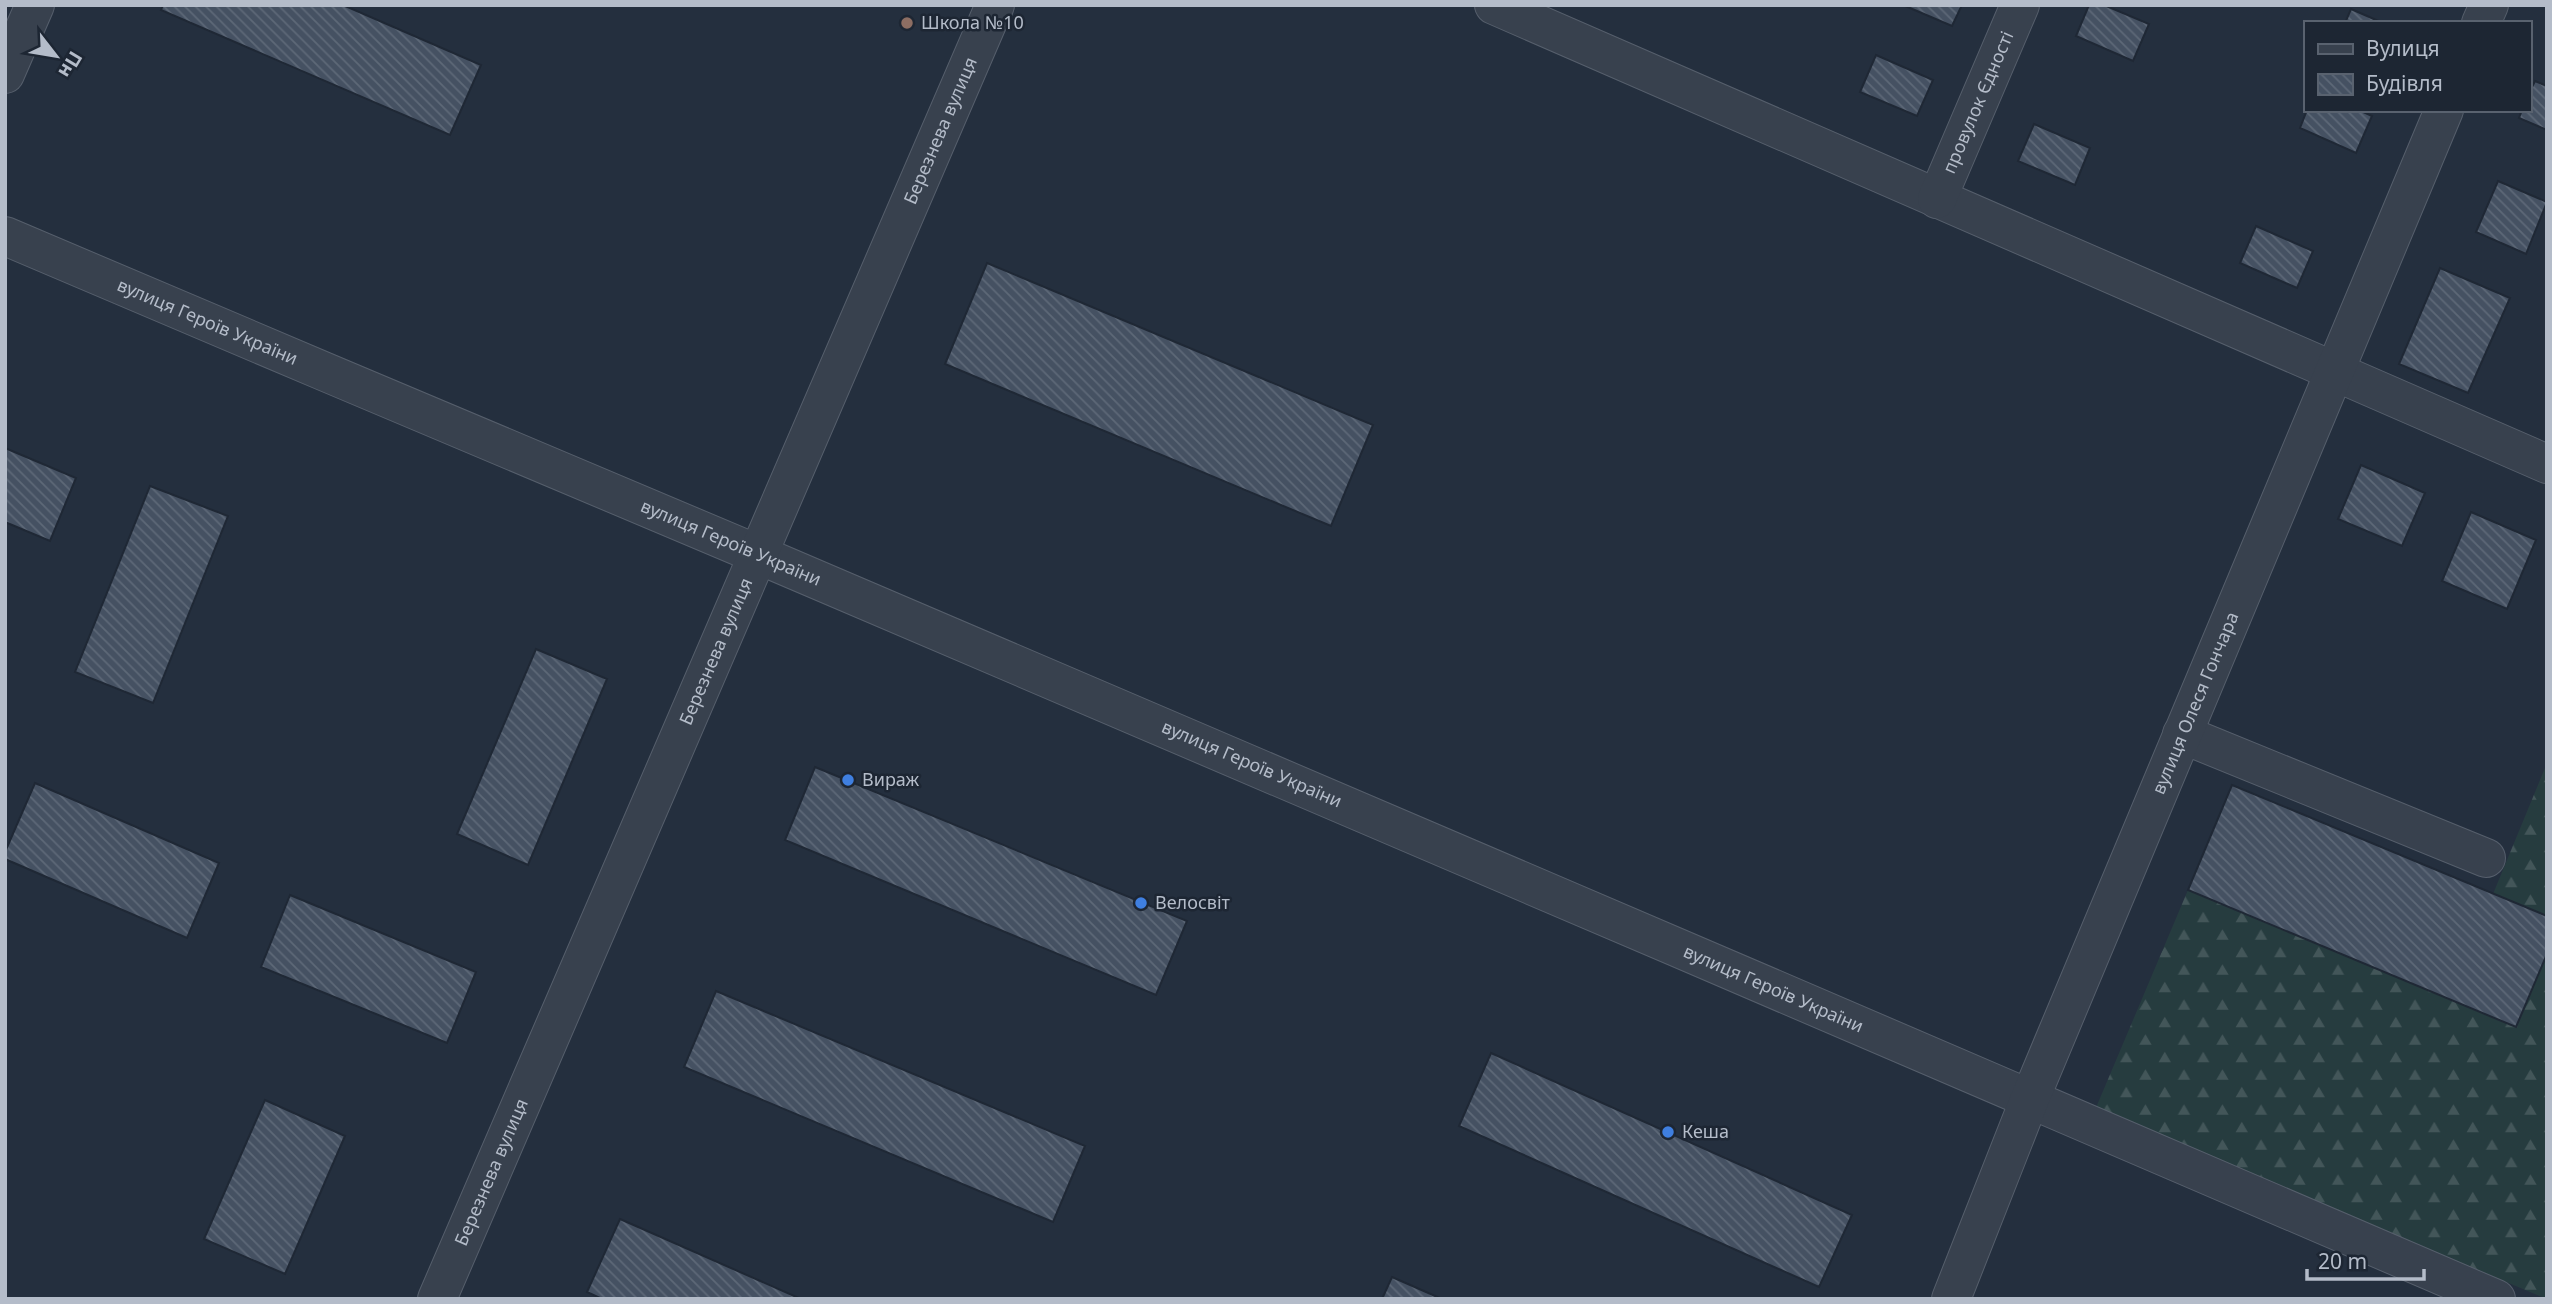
<svg xmlns="http://www.w3.org/2000/svg" width="2552" height="1304" viewBox="0 0 2552 1304" font-family="'Noto Sans',sans-serif">
  <defs>
    <pattern id="forest-firs" width="22" height="20" patternUnits="userSpaceOnUse" patternTransform="scale(1.75)"><rect width="22" height="20" fill="#263c3f"/><path d="M5 1l3.5 6h-7zM16 11l3.5 6h-7z" fill="#435659"/></pattern>
    <pattern id="building-back-hatch" width="6" height="6" patternUnits="userSpaceOnUse" patternTransform="scale(1.75)"><rect width="6" height="6" fill="#455162"/><path d="M-1 5l2 2M0 0l6 6M5-1l2 2" fill="none" stroke="#5d6877"/></pattern>
  </defs>
  <rect width="100%" height="100%" fill="#242f3e"/>
  <path fill="url(#forest-firs)" d="M 2547,763 L 2547,916 L 2493,894 Z
    M 2188,890 L 2516,1027 L 2547,954 L 2547,1299 L 2095,1110 Z"/>
  <path fill="url(#building-back-hatch)" stroke="#1f2835" stroke-width="2" d="M 163,5 L 343,5 L 481,65 L 450,135 L 161,10 Z
    M 1903,5 L 1962,5 L 1952,26 Z
    M 2089,5 L 2104,5 L 2149,24 L 2133,61 L 2076,36 Z
    M 2351,9 L 2383,23 L 2345,23 Z
    M 1876,55 L 1933,80 L 1917,116 L 1860,92 Z
    M 2535,81 L 2547,86 L 2547,130 L 2519,118 L 2522,110 L 2529,110 L 2529,93 Z
    M 2307,110 L 2359,110 L 2372,116 L 2356,153 L 2300,128 Z
    M 2034,124 L 2090,148 L 2075,185 L 2018,161 Z
    M 2498,181 L 2547,202 L 2526,254 L 2476,232 Z
    M 2256,226 L 2313,251 L 2297,288 L 2240,263 Z
    M 987,263 L 1373,425 L 1331,526 L 945,364 Z
    M 2440,268 L 2510,298 L 2468,393 L 2399,364 Z
    M 5,448 L 76,478 L 50,541 L 5,522 Z
    M 2361,465 L 2425,493 L 2402,546 L 2338,519 Z
    M 150,486 L 228,516 L 153,703 L 75,672 Z
    M 2471,512 L 2536,540 L 2507,609 L 2442,581 Z
    M 536,649 L 607,679 L 528,865 L 457,834 Z
    M 815,767 L 1187,921 L 1156,995 L 785,840 Z
    M 35,783 L 219,863 L 187,938 L 5,859 L 5,852 Z
    M 2232,785 L 2547,916 L 2547,954 L 2516,1027 L 2188,890 Z
    M 290,895 L 476,972 L 447,1043 L 261,967 Z
    M 716,991 L 1085,1146 L 1053,1222 L 684,1067 Z
    M 1491,1053 L 1852,1215 L 1819,1287 L 1459,1126 Z
    M 265,1100 L 345,1136 L 285,1274 L 204,1239 Z
    M 620,1219 L 801,1299 L 602,1299 L 587,1292 Z
    M 1392,1277 L 1442,1299 L 1382,1299 Z"/>
  <g fill="none" stroke-linecap="round" stroke-linejoin="round">
    <g stroke="#565f6c" stroke-width="40">
      <g id="minor">
        <path d="M 1494,5 L 2547,464"/>
        <path d="M 2481,23 L 2489,5"/>
        <path d="M 5,74 L 35,5"/>
        <path id="s1" d="M 1937,199 L 2020,5"/>
        <path id="s2" d="M 5,236 C 255,343 507,448 757,554 C 1339,798 1915,1053 2496,1299"/>
        <path d="M 2182,734 L 2486,858"/>
        <path id="s3" d="M 437,1299 L 995,5"/>
        <path id="s4" d="M 1951,1299 L 2029,1101 L 2444,110"/>
      </g>
    </g>
    <use href="#minor" stroke="#38414e" stroke-width="38"/>
  </g>
  <circle fill="#8d6e63" stroke="#1d2633" stroke-width="2.5" cx="907" cy="23" r="7"/>
  <g fill="#3f7fe0" stroke="#1d2633" stroke-width="2.5">
    <circle cx="848" cy="780" r="7"/>
    <circle cx="1141" cy="903" r="7"/>
    <circle cx="1668" cy="1132" r="7"/>
  </g>
  <g text-anchor="middle" stroke-width="5" stroke-linejoin="round" paint-order="stroke">
    <g font-size="18" fill="#b4bcc9" stroke="#1d2633" text-anchor="start">
      <text x="921" y="29">Школа №10</text>
      <text x="862" y="786">Вираж</text>
      <text x="1155" y="909">Велосвіт</text>
      <text x="1682" y="1138">Кеша</text>
    </g>
    <g font-size="18" fill="#b4bcc9" stroke="#1d2633">
      <text dy="6" stroke="none"><textPath href="#s1" startOffset="105">провулок Єдності</textPath></text>
      <text dy="6" stroke="none"><textPath href="#s3" startOffset="1272">Березнева вулиця</textPath></text>
      <text dy="6" stroke="none"><textPath href="#s2" startOffset="220">вулиця Героїв України</textPath></text>
      <text dy="6" stroke="none"><textPath href="#s2" startOffset="788">вулиця Героїв України</textPath></text>
      <text dy="6" stroke="none"><textPath href="#s3" startOffset="705">Березнева вулиця</textPath></text>
      <text dy="6" stroke="none"><textPath href="#s4" startOffset="644">вулиця Олеся Гончара</textPath></text>
      <text dy="6" stroke="none"><textPath href="#s2" startOffset="1354">вулиця Героїв України</textPath></text>
      <text dy="6" stroke="none"><textPath href="#s2" startOffset="1922">вулиця Героїв України</textPath></text>
      <text dy="6" stroke="none"><textPath href="#s3" startOffset="138">Березнева вулиця</textPath></text>
    </g>
  </g>
  <rect width="2552" height="1304" fill="none" stroke="#b4bcc9" stroke-width="14"/>
  <rect x="2304" y="21" width="228" height="91" fill="#1d2633" stroke="#59626f" stroke-width="2"/>
  <rect x="2318" y="44" width="35" height="10" fill="#38414e" stroke="#59626f" stroke-width="2"/>
  <text x="2366" y="56" font-size="21" fill="#b4bcc9">Вулиця</text>
  <rect x="2318" y="74" width="35" height="21" fill="url(#building-back-hatch)" stroke="#59626f" stroke-width="2"/>
  <text x="2366" y="91" font-size="21" fill="#b4bcc9">Будівля</text>
  <g transform="translate(56 56) rotate(121)" stroke="#1d2633" stroke-width="5" paint-order="stroke">
  <path d="M0-5L12 26L0 18L-12 26Z" fill="#b4bcc9"/>
  <text y="-10" font-size="19" font-weight="bold" text-anchor="middle" fill="#b4bcc9">Пн</text>
  </g>
  <path d="M2307 1269v10h117v-10" fill="none" stroke="#b4bcc9" stroke-width="3.5"/>
  <text x="2318" y="1269" font-size="21" fill="#b4bcc9" stroke="#1d2633" stroke-width="5" paint-order="stroke">20 m</text>
</svg>
